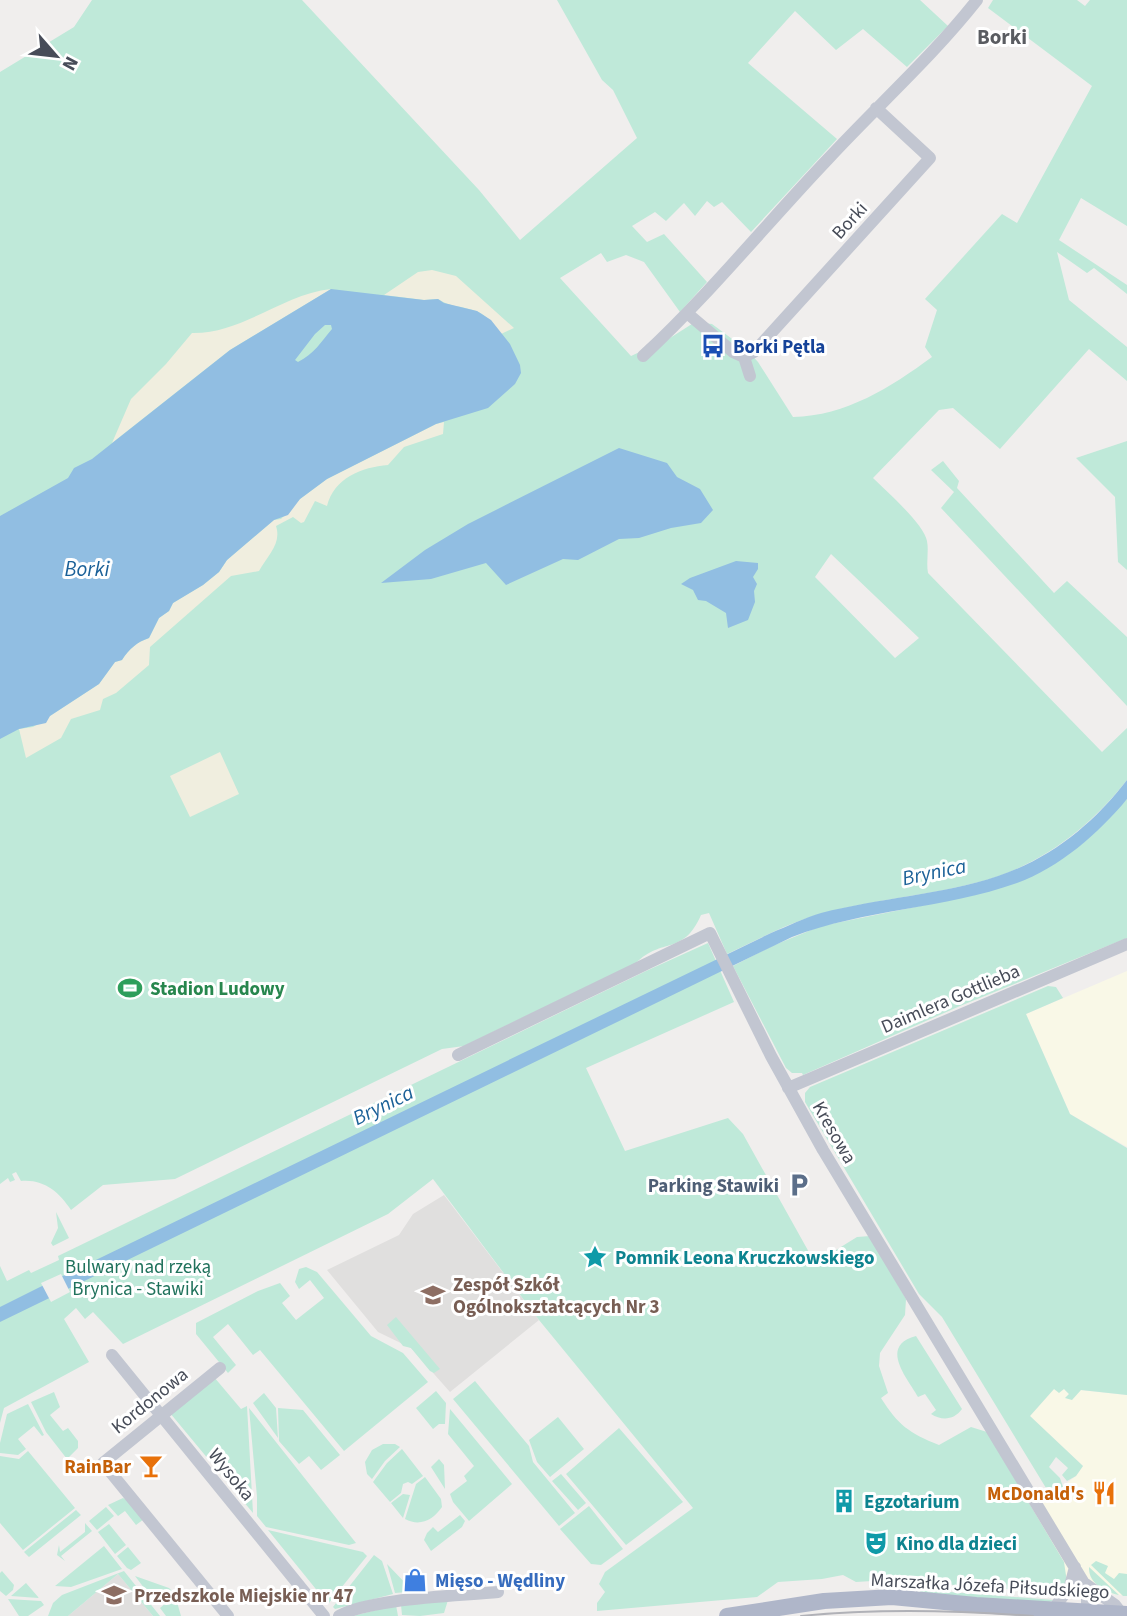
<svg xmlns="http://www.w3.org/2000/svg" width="1127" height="1616" viewBox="0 0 1127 1616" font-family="'Source Sans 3',sans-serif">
  <rect width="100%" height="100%" fill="#f0eeed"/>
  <path fill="#f9f8e7" d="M 1127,971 L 1127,1147 L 1070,1114 L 1026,1014 Z
    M 1054,1389 L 1064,1389 L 1069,1394 L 1065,1398 L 1080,1390 L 1127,1395 L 1127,1596 L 1105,1593 L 1062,1593 L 1025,1497 L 1046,1488 L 1052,1492 L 1056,1491 L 1076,1476 L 1083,1466 L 1030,1416 Z"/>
  <path fill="#e0dfde" d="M 444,1195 L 539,1320 L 450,1392 L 411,1348 L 378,1332 L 327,1270 L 399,1235 L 413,1214 Z
    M 118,1574 L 153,1616 L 68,1616 Z"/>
  <path fill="#bfe9d9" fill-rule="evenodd" d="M 92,0 L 302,0 L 479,190 L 520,240 L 637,138 L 613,90 L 602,80 L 557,0 L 920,0 L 948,26 L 907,67 L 863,29 L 836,50 L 795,11 L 748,63 L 837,139 L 751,232 L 722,202 L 714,207 L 707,201 L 695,216 L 684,203 L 666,221 L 655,212 L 632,226 L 647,242 L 664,234 L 707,282 L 680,312 L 644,262 L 626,255 L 607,262 L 601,253 L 560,278 L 631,356 L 670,338 L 695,322 L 712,324 L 747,350 L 758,362 L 793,417 C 846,416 891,387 932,357 L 925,347 L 937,310 L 925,299 L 1002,214 L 1017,223 L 1092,86 L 988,8 L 993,0 L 1077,0 L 1085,6 L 1090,0 L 1127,0 L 1127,226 L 1081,198 L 1059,240 L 1127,285 L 1127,294 L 1094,268 L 1087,273 L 1057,252 L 1069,300 L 1127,347 L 1127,381 L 1089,349 L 1000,449 L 953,408 L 939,410 L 873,478 C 886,491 924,524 927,541 C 929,551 926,562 928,573 L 1102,752 L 1127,728 L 1127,780 C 1090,827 1043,864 983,881 C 929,896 873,899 820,914 C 788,923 757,940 727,954 L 709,913 L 701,915 C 683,956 662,937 636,963 L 464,1046 L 442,1049 L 175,1179 L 103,1185 L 71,1210 C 59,1192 44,1179 21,1181 L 16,1172 L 12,1174 L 15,1180 L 10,1182 L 8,1178 L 0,1184 L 0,72 L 74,27 ZM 831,554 L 919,638 L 895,658 L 815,577 Z
    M 1127,441 L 1127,570 L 1118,562 L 1115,497 L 1076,458 Z
    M 943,461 L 959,481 L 957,488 L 1054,593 L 1067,581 L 1127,637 L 1127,706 L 941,508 L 954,492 L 931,470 Z
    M 1127,799 L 1127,938 L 960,1006 L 803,1075 L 802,1073 L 792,1073 L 786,1068 L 733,966 L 772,946 L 821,926 L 930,904 L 1018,882 L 1050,866 L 1083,843 Z
    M 708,943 L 734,1002 L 586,1068 L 625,1151 L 728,1118 L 743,1134 L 815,1263 L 857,1237 L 870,1236 L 906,1299 L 905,1315 L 880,1353 L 879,1366 L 888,1393 L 881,1398 C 898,1425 909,1433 939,1445 L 971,1427 L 987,1432 L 1064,1562 L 1067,1582 L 1062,1593 L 888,1580 L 856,1582 L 843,1575 L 822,1579 L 778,1582 L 757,1597 L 597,1611 L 597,1603 L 605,1592 L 599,1584 L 605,1572 L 693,1508 L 539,1320 L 433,1179 L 388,1214 L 123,1344 L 93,1312 L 85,1319 L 76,1308 L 64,1319 L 89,1362 L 4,1408 L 0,1423 L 0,1266 L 7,1281 L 29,1270 L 31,1273 L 59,1260 L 58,1256 L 646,971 Z
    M 1048,986 L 1056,987 L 1063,998 L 1026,1014 L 1070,1114 L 1127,1148 L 1127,1395 L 1081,1390 L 1072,1400 L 1065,1398 L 1069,1394 L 1064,1389 L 1059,1393 L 1054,1389 L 1030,1416 L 1083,1466 L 1076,1476 L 1067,1481 L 1062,1475 L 1068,1468 L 1056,1457 L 1049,1467 L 1060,1478 L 1063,1487 L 1052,1492 L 1046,1488 L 942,1317 L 919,1294 L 805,1102 L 805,1093 L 810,1087 Z
    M 56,1212 L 69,1238 L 53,1246 L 51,1243 L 58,1228 Z
    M 306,1267 L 317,1272 L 371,1336 L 403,1353 L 428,1382 L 344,1451 L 260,1350 L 253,1355 L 228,1324 L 213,1337 L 236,1365 L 228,1373 L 196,1334 L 196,1323 L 258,1291 L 280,1283 L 290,1296 L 282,1303 L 296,1320 L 324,1298 L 310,1280 L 299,1289 L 295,1282 L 299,1269 Z
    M 396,1317 L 440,1369 L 434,1373 L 430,1371 L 411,1348 L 403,1346 L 387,1325 Z
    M 916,1336 L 962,1409 C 954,1420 942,1421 931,1414 L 936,1410 L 925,1394 L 918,1397 C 908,1379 878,1346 916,1336 Z
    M 214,1377 L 241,1409 L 247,1406 L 253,1513 L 170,1413 Z
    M 475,1381 L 529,1446 L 533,1462 L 575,1513 L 559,1526 L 453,1399 Z
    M 436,1391 L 446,1403 L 445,1424 L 439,1424 L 433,1429 L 416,1408 Z
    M 54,1392 L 60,1407 L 50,1415 L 63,1431 L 68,1428 L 78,1441 L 78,1448 L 67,1459 L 46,1432 L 31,1402 Z
    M 264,1393 L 276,1408 L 278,1438 L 253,1403 Z
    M 28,1404 L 44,1435 L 42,1436 L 34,1426 L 18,1439 L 26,1449 L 18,1455 L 0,1453 L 0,1443 L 7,1414 Z
    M 249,1408 L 356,1543 L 349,1545 L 266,1527 L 257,1516 L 257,1497 Z
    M 278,1408 L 303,1410 L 340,1455 L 321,1470 L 309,1456 L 299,1464 L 279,1441 Z
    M 450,1409 L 512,1484 L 469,1521 L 453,1502 L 450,1494 L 467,1481 L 464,1476 L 474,1466 L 448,1434 Z
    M 558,1417 L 584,1449 L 550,1477 L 537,1462 L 529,1440 Z
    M 619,1428 L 683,1502 L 626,1545 L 566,1474 Z
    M 383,1444 L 395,1444 L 400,1447 L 385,1461 L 372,1479 L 367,1474 L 365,1462 L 372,1450 Z
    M 402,1449 L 423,1476 L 412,1484 L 408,1482 L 403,1484 L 401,1493 L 390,1502 L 373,1482 L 387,1463 Z
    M 28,1451 L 75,1508 L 23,1550 L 0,1523 L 0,1456 L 19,1459 Z
    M 439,1459 L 444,1465 L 445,1489 L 431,1467 Z
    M 561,1474 L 586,1503 L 578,1510 L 552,1481 Z
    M 425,1477 L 441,1499 L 442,1507 C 433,1520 420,1527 405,1519 L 416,1484 Z
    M 403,1494 L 410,1495 L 403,1518 L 391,1503 Z
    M 123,1498 L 131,1502 L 144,1519 L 136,1525 L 125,1511 L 118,1516 L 108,1505 Z
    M 589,1506 L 623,1549 L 601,1565 L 591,1564 L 560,1529 Z
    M 106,1507 L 114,1516 L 97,1530 L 89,1521 Z
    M 76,1510 L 81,1515 L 29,1557 L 24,1552 Z
    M 460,1515 L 465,1521 L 462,1527 L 431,1551 L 424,1540 L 427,1533 L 433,1527 L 438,1532 Z
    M 85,1523 L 92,1531 L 61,1556 L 65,1561 L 57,1555 L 59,1545 L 60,1552 L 85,1532 Z
    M 109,1524 L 126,1545 L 115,1554 L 98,1532 Z
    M 268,1530 L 363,1552 L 367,1556 L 328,1604 Z
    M 104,1546 L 122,1569 L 71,1587 L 55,1586 Z
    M 128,1547 L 141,1563 L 131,1570 L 127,1568 L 117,1556 Z
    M 374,1555 L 382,1561 L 393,1594 L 335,1609 L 333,1607 Z
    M 1096,1561 L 1108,1566 L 1105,1573 L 1114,1579 L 1119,1573 L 1127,1574 L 1127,1596 L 1123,1596 L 1091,1565 Z
    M 387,1564 L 410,1588 L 407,1592 L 395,1593 Z
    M 1089,1567 L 1119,1595 C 1105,1593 1088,1583 1089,1567 Z
    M 2,1571 L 14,1585 L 13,1590 L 6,1596 L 0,1591 L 0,1573 Z
    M 124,1571 L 160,1616 L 153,1616 L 118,1574 L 68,1616 L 48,1616 L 53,1603 L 62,1595 Z
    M 135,1576 L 169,1588 L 173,1592 L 157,1605 Z
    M 26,1583 L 39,1598 L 11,1596 Z
    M 903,1584 L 924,1590 L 1054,1600 L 1049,1602 L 940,1596 L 900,1587 Z
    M 175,1595 L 181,1616 L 166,1616 L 160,1608 Z
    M 8,1599 L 41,1601 L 44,1605 L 28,1616 L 19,1616 Z
    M 448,1600 L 444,1613 L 420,1616 L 402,1615 L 401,1605 Z
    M 396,1605 L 398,1616 L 353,1616 Z"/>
  <path fill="#f0eedf" d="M 432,270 L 456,276 L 514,328 L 501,334 C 494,325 487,315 476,311 C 463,306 449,307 438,299 L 424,300 L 384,295 L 418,272 Z
    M 331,289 L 230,350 L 112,443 L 131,399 L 166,364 L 192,333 C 242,334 283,294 331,289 Z
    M 444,422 L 443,434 L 404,447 L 388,465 C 362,467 334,478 327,506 L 315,501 L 304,522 L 301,523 L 293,517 L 276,526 C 282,544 267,556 259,571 L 231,576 L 150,647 L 149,665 L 116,693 L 103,699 L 100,710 L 71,719 L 61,738 L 26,758 L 19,729 L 33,727 L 99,684 L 115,662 L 122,660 C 129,649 137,642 149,638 L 159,618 L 169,611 L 173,603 L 203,585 L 219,572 L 227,560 L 274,520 L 281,519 L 300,499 L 327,479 L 436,424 Z
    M 220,752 L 239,794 L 190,817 L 170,776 Z"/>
  <path fill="#91bee2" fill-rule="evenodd" d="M 331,289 L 424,300 L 438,299 L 444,303 L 477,311 L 491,320 L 510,344 L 520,365 L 521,373 L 515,384 L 488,408 L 436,424 L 327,479 L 300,499 L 288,515 L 274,520 L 227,560 L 219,572 L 203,585 L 173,603 L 169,611 L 159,618 L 149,638 C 137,642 129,649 122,660 L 115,662 L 99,684 L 50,716 L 46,723 L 19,729 L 0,739 L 0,516 L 68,478 L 74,468 L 92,459 L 230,350 ZM 325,325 L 331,325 L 332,329 C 321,342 314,354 298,362 L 295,360 L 315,334 Z
    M 619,448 L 667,463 L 677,477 L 700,489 L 713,510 L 701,523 L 671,528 L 639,538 L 619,539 L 578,560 L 563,559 L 506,585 L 486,563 L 431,579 L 381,583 L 425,550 L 468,524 Z
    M 736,561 L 758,563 L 758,569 L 753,577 L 757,584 L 754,591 L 755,602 L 748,620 L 728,628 L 726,613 L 706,601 L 698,600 L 693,590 L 681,584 L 690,578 Z
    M 1127,780 L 1127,799 C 1099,833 1059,868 1017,883 C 944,909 864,909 792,937 L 0,1322 L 0,1307 L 38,1288 L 771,933 C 788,926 804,918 821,913 C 879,898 941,895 998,876 C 1052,858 1094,823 1127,780 Z"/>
  <path fill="#f0eeed" d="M 61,1274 L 70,1292 L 51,1302 L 41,1283 Z"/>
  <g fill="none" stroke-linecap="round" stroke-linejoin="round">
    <path stroke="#c2c6d1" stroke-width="12" d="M 687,313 L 733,352 L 744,357 L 750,376
      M 643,356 C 709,295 766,224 828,159 C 877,106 932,57 977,0
      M 744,357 L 754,352 L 930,158 L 876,108
      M 458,1055 L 710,933 L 771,1056 L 823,1150 L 1084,1583 L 1087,1596 L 1087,1616
      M 788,1088 L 1127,944
      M 112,1355 L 324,1616
      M 220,1368 L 103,1463 L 228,1616
      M 1084,1583 L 1115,1605 L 1122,1614
      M 1053,1610 L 1070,1586 L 1075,1567
      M 339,1616 C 370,1598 460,1596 498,1592"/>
    <path stroke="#afb6c9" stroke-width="16" d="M 727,1616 L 824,1601 L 892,1597 L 976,1605 L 1127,1614"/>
    <path stroke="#b0b1b7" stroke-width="2" d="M 801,1616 C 879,1608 955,1610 1033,1616"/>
  </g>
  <defs>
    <g id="bus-bare" transform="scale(1.89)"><path d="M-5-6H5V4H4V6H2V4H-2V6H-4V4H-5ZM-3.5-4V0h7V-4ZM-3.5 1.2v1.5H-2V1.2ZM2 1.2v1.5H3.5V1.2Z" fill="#1a4fb4" stroke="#fff" stroke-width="2.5" paint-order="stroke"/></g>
    <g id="stadium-bare" transform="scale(1.89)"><path d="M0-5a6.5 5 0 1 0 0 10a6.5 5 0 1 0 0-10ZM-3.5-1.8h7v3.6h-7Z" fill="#2e9e5b" stroke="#fff" stroke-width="2.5" paint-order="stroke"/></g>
    <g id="parking-bare" transform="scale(1.89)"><path d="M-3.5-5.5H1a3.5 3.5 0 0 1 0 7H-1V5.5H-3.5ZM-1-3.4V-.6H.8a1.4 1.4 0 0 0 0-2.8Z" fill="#5c6f8a" stroke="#fff" stroke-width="2.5" paint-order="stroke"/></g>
    <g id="sight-bare" transform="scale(1.89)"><path d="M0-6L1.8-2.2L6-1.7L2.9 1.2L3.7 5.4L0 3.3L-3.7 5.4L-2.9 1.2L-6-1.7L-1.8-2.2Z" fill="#0f9aa8" stroke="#fff" stroke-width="2.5" paint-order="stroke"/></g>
    <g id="school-bare" transform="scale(1.89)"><path d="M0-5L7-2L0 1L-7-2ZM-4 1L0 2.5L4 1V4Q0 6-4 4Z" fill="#8d6e63" stroke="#fff" stroke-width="2.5" paint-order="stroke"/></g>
    <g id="bar-bare" transform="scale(1.89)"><path d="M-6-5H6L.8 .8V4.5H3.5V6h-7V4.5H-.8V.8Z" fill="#e8710a" stroke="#fff" stroke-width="2.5" paint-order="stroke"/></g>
    <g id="restaurant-bare" transform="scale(1.89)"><path d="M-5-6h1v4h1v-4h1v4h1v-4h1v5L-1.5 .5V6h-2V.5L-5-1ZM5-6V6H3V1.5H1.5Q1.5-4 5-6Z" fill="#e8710a" stroke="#fff" stroke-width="2.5" paint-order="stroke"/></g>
    <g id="building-bare" transform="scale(1.89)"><path d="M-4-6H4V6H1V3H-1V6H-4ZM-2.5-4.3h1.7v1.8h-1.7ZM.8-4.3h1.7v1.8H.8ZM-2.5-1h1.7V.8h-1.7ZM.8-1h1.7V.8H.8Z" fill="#0f9aa8" stroke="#fff" stroke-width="2.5" paint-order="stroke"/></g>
    <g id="theatre-bare" transform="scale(1.89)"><path d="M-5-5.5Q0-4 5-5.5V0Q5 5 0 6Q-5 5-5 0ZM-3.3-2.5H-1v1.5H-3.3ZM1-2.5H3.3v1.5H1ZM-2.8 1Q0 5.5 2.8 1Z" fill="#0f9aa8" stroke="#fff" stroke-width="2.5" paint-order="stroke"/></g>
    <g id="shop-bare" transform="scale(1.89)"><path d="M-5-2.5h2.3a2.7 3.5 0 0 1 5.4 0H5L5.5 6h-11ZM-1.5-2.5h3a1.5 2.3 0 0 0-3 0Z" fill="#3f7fe0" stroke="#fff" stroke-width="2.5" paint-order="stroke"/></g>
  </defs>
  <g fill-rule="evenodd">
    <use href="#bus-bare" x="713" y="346"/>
    <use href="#stadium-bare" x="130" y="988"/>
    <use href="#parking-bare" x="799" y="1185"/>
    <use href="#sight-bare" x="595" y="1257"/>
    <use href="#school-bare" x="433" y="1295"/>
    <use href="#bar-bare" x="151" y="1466"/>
    <use href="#restaurant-bare" x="1104" y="1493"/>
    <use href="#building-bare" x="844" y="1501"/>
    <use href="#theatre-bare" x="876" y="1543"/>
    <use href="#shop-bare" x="415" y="1580"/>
    <use href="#school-bare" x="114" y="1595"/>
  </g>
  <g text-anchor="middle" stroke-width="6" stroke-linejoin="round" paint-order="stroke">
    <g font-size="19" fill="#474c58" stroke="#fff">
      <text transform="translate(849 220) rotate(-48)" y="7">Borki</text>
      <text transform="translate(950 998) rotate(-23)" y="7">Daimlera Gottlieba</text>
      <text transform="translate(835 1132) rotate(60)" y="7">Kresowa</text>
      <text transform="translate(149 1400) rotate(-39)" y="7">Kordonowa</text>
      <text transform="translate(232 1474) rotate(51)" y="7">Wysoka</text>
      <text transform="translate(990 1585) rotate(3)" y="7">Marszałka Józefa Piłsudskiego</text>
    </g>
    <g font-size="19" font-weight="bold" fill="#164399" stroke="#fff" text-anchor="start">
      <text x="733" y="353">Borki Pętla</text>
    </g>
    <g font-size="19" font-weight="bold" fill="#27864d" stroke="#fff" text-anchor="start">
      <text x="150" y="995">Stadion Ludowy</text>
    </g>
    <g font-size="19" font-weight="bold" fill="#4e5e75" stroke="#fff" text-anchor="end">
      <text x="779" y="1192">Parking Stawiki</text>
    </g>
    <g font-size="19" font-weight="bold" fill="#0d838f" stroke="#fff" text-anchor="start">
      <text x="615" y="1264">Pomnik Leona Kruczkowskiego</text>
      <text x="864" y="1508">Egzotarium</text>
      <text x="896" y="1550">Kino dla dzieci</text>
    </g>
    <g font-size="19" fill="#20725c" stroke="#fff">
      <text x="138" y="1273">Bulwary nad rzeką<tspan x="138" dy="22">Brynica - Stawiki</tspan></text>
    </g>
    <g font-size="19" font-weight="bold" fill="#785e54" stroke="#fff" text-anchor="start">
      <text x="453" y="1291">Zespół Szkół<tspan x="453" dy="22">Ogólnokształcących Nr 3</tspan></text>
      <text x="134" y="1602">Przedszkole Miejskie nr 47</text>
    </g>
    <g font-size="19" font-weight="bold" fill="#c56008" stroke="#fff" text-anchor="end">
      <text x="131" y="1473">RainBar</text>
      <text x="1084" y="1500">McDonald's</text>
    </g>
    <g font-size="19" font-weight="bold" fill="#366cbe" stroke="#fff" text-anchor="start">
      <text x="435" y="1587">Mięso - Wędliny</text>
    </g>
    <g font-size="21" font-weight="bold" fill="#5a5c61" stroke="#fff">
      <text x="1002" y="44">Borki</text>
    </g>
    <g font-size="21" font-style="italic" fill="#1b6198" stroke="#fff">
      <text x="87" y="576">Borki</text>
      <text transform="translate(934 872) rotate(-12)" y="7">Brynica</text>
      <text transform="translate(383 1105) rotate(-26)" y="7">Brynica</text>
    </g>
  </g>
  <g transform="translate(56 56) rotate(118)" stroke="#ffffff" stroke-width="5" paint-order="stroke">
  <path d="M0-5L12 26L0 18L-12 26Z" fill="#474c58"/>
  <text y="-10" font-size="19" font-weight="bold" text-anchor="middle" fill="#474c58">N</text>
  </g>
</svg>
